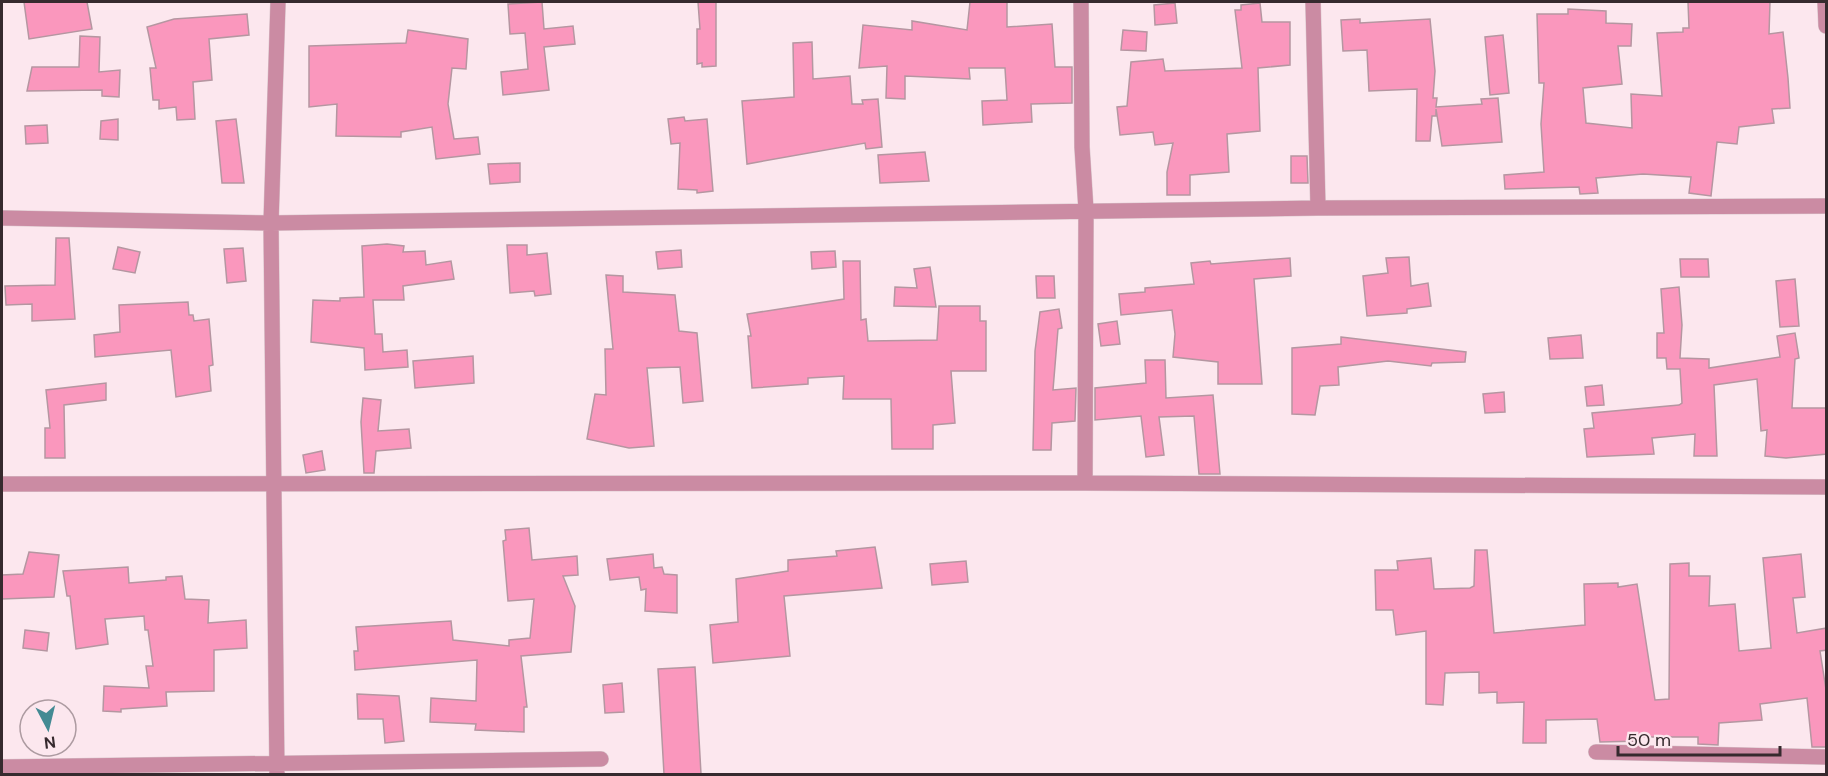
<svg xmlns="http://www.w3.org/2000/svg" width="1828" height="776" viewBox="0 0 1828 776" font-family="'DM Sans',sans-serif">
  <rect width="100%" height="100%" fill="#fce7ee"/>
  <path fill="#fa97bd" stroke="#b596a1" stroke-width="1.5" d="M 24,2 L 87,2 L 92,29 L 29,39 Z
    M 542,2 L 544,29 L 573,26 L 575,44 L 544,47 L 549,90 L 503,95 L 501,72 L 528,69 L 525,33 L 510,34 L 508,4 Z
    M 698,2 L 716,2 L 716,66 L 702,67 L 702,63 L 697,64 L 697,29 L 700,29 Z
    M 970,2 L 1007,2 L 1007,27 L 1052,24 L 1055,67 L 1072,67 L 1072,103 L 1031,104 L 1032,122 L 983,125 L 982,101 L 1007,100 L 1005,68 L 969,68 L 970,79 L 905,76 L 905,99 L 886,98 L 887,66 L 859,68 L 863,25 L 912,30 L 912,21 L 967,30 Z
    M 1688,2 L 1770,2 L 1769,34 L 1783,32 L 1788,78 L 1790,108 L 1772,109 L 1774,123 L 1739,127 L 1737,144 L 1717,142 L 1711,196 L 1689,193 L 1691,177 L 1643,174 L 1596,178 L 1598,193 L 1580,194 L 1579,187 L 1505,189 L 1504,175 L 1544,172 L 1541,124 L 1544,83 L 1539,83 L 1537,14 L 1568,14 L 1568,9 L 1606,11 L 1606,23 L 1632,24 L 1631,46 L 1618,46 L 1622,84 L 1583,88 L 1586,123 L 1632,128 L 1631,94 L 1662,96 L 1657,33 L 1683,32 L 1683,28 L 1689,28 Z
    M 1175,3 L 1177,23 L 1155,25 L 1154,5 Z
    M 1260,3 L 1262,22 L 1290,22 L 1290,65 L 1258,68 L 1260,131 L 1227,134 L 1229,172 L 1190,175 L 1190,195 L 1167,195 L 1167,172 L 1173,143 L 1155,145 L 1153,132 L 1120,135 L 1117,107 L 1127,106 L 1131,62 L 1163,59 L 1165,71 L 1242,68 L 1235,10 L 1241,10 L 1241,5 Z
    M 247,14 L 249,35 L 209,39 L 212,80 L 193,82 L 195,119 L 177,120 L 176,107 L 159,109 L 159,100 L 153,100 L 150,68 L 156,68 L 147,27 L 174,19 Z
    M 1360,19 L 1360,23 L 1430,19 L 1435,71 L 1433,98 L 1437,98 L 1436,107 L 1482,104 L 1481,99 L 1498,98 L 1502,142 L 1442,146 L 1436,109 L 1436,116 L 1432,116 L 1430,141 L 1416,141 L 1417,89 L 1369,91 L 1367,50 L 1343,51 L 1341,20 Z
    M 408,30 L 468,39 L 466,69 L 452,68 L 448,104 L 454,139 L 478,137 L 480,154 L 436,159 L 432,127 L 401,132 L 401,137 L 336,136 L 337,104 L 309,107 L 309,46 L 406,43 Z
    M 1123,30 L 1147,32 L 1146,51 L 1121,50 Z
    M 1503,35 L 1509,93 L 1490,95 L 1485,37 Z
    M 80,36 L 100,37 L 99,72 L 120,70 L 119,97 L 102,96 L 102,90 L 27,91 L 32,67 L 79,67 Z
    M 812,42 L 813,79 L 850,76 L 852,104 L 863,104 L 862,100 L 878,99 L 882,147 L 866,149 L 865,143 L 747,164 L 742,101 L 794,97 L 793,43 Z
    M 684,117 L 685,121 L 707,119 L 713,191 L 697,193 L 697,190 L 678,189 L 680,143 L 671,144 L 668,119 Z
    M 118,119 L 118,140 L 100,139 L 101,121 Z
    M 236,119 L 244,183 L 222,183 L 216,121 Z
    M 47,125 L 48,143 L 26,144 L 25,126 Z
    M 925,152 L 929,181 L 880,183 L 878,155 Z
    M 1291,156 L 1307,156 L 1308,183 L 1291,183 Z
    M 520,163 L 520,182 L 490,184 L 488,164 Z
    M 56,238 L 69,238 L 75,319 L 32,321 L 32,304 L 6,305 L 5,286 L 55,285 Z
    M 387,244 L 404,246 L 403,252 L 425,251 L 426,265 L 451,261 L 454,279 L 403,286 L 404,300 L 373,300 L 375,334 L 382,334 L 383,352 L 407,350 L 408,367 L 365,370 L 364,348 L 311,342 L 313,300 L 340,301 L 340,298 L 364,297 L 362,246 Z
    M 507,245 L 527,245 L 527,255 L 547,253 L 551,294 L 535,296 L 534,291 L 510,293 Z
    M 118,247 L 140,252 L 135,273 L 113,269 Z
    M 243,248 L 246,281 L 227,283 L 224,249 Z
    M 681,250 L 682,267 L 658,269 L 656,252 Z
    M 835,251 L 836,267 L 812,269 L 811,252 Z
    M 1409,257 L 1411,286 L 1428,283 L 1431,306 L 1407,309 L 1407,313 L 1367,316 L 1363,276 L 1388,273 L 1386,258 Z
    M 1290,258 L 1291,276 L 1254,279 L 1262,384 L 1218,384 L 1218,362 L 1173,357 L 1175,334 L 1172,310 L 1121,315 L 1119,294 L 1145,292 L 1145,288 L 1194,284 L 1191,263 L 1210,261 L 1211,264 Z
    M 1680,259 L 1708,259 L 1709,277 L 1681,277 Z
    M 843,261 L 860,261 L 861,320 L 866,319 L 868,341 L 937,340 L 939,306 L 980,306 L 980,321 L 986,321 L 986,371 L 951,371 L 955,423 L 933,425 L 933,449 L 892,449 L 891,399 L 843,399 L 844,376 L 808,378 L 808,384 L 752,388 L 748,336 L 751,336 L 747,314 L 844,299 Z
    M 930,267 L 936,307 L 894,306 L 895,287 L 917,288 L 914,269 Z
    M 606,275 L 623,276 L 623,292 L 675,295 L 679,331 L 697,333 L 703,401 L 683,403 L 680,367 L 647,368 L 654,446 L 629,448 L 587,439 L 595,394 L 606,395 L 605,349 L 613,349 Z
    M 1036,276 L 1054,276 L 1055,298 L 1037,298 Z
    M 1795,279 L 1799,326 L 1780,327 L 1776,281 Z
    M 1679,287 L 1682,325 L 1680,358 L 1709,359 L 1709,368 L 1780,357 L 1777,336 L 1795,333 L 1799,358 L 1795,359 L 1792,408 L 1827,408 L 1827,454 L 1786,458 L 1765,456 L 1767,430 L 1761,431 L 1757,379 L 1714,385 L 1717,456 L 1694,456 L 1695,434 L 1652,438 L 1654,454 L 1587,457 L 1584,429 L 1594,428 L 1592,413 L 1679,405 L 1682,403 L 1680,369 L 1667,369 L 1666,358 L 1657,358 L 1657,333 L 1664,333 L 1661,289 Z
    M 188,302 L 189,315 L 193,315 L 194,321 L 209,319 L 213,365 L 209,366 L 211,391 L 176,397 L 171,350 L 95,357 L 94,335 L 120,332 L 119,305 Z
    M 1059,309 L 1062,328 L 1058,329 L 1053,390 L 1076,388 L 1075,421 L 1052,423 L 1051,450 L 1033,450 L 1035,351 L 1040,312 Z
    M 1117,321 L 1120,344 L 1101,346 L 1098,324 Z
    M 1581,335 L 1583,358 L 1550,359 L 1548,338 Z
    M 1341,337 L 1466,352 L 1465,362 L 1432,363 L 1431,366 L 1388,361 L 1338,367 L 1339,385 L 1320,386 L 1315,415 L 1292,414 L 1292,348 L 1341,344 Z
    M 473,356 L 474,383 L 415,388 L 413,361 Z
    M 1145,360 L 1165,360 L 1166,398 L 1213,395 L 1220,474 L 1199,474 L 1194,416 L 1159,417 L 1164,455 L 1146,457 L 1141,416 L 1095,420 L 1095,388 L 1146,383 Z
    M 106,383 L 106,400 L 64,405 L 65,458 L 45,458 L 45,428 L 50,428 L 46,390 Z
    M 1602,385 L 1604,405 L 1587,406 L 1585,387 Z
    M 1504,392 L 1505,412 L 1485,413 L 1483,394 Z
    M 363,398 L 381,400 L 378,431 L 409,429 L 411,448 L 376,451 L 374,473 L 364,473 L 361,422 Z
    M 322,451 L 325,470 L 306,473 L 303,455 Z
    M 529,528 L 532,560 L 577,556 L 578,575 L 563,576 L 575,606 L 571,652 L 521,656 L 527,707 L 524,707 L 524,732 L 475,730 L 476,724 L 430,722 L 431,698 L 476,701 L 477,660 L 355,670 L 354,651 L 358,651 L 356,627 L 451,621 L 453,640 L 509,646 L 509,640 L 530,638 L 534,599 L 508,601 L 503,541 L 506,540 L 505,530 Z
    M 875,547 L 882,588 L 784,596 L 790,656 L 713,663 L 710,625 L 738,622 L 736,579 L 788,571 L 788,560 L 837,556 L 836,551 Z
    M 1475,550 L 1487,550 L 1494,633 L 1585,625 L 1584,584 L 1618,583 L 1618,587 L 1637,584 L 1655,700 L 1669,699 L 1670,564 L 1689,563 L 1689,576 L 1710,576 L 1709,606 L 1735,604 L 1739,651 L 1771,648 L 1763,558 L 1801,554 L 1805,597 L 1793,598 L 1797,633 L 1827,628 L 1827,650 L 1820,651 L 1827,696 L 1827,747 L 1812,747 L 1807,698 L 1760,704 L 1762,720 L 1719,723 L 1718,745 L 1698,744 L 1698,737 L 1641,737 L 1641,741 L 1600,742 L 1597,719 L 1546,720 L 1546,743 L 1523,743 L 1524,702 L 1497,703 L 1497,692 L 1479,693 L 1479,672 L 1445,673 L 1443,705 L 1426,704 L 1426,631 L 1396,635 L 1393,610 L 1376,610 L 1375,570 L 1398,570 L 1397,561 L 1431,558 L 1434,589 L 1470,588 L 1474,586 Z
    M 29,552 L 59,555 L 54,597 L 2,599 L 2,575 L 23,574 Z
    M 653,554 L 654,568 L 662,567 L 664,574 L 677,575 L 677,613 L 645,611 L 646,589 L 641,590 L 639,577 L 610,580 L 607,559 Z
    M 966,561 L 968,582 L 932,585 L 930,564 Z
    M 128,567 L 129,583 L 166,580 L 166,577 L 182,576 L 185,599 L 209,600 L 208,623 L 246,620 L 247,648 L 214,650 L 214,691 L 166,692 L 167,706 L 121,709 L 121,712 L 103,711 L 104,686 L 149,688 L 146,666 L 153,666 L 148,630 L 145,630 L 144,616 L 105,619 L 108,644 L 76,649 L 70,596 L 67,596 L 63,571 Z
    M 25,630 L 49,633 L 47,651 L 23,648 Z
    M 695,667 L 701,774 L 664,774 L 658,669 Z
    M 622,683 L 624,712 L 605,713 L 603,685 Z
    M 357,694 L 399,696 L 404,741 L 385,743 L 383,719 L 358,719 Z"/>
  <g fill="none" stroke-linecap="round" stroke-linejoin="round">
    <g stroke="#d8c5cb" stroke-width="16">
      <path id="street" d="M 1081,2 L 1082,147 L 1086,210 L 1085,483
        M 1313,2 L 1318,208
        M 1825,2 L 1826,26
        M 2,218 L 271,223 L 1318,208 L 1826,206
        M 2,484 L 1085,483 L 1826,487
        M 1596,752 L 1826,757
        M 2,767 L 601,759
        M 277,774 L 271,223 L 278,2"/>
    </g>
    <use href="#street" stroke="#cb8ba3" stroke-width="15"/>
  </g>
  <rect width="1828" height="776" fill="none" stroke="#362a2e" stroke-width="6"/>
  <g transform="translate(48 728) rotate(173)"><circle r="28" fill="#fce7ee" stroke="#ad9ba1" stroke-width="1.5"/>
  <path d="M0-4.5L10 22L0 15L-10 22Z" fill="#438a93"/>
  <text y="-9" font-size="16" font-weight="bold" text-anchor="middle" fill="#362a2e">N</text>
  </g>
  <path d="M1618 746v9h162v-9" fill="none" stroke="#362a2e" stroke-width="3"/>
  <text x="1627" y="746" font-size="18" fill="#362a2e" stroke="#fce7ee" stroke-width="4.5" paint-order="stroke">50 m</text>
</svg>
